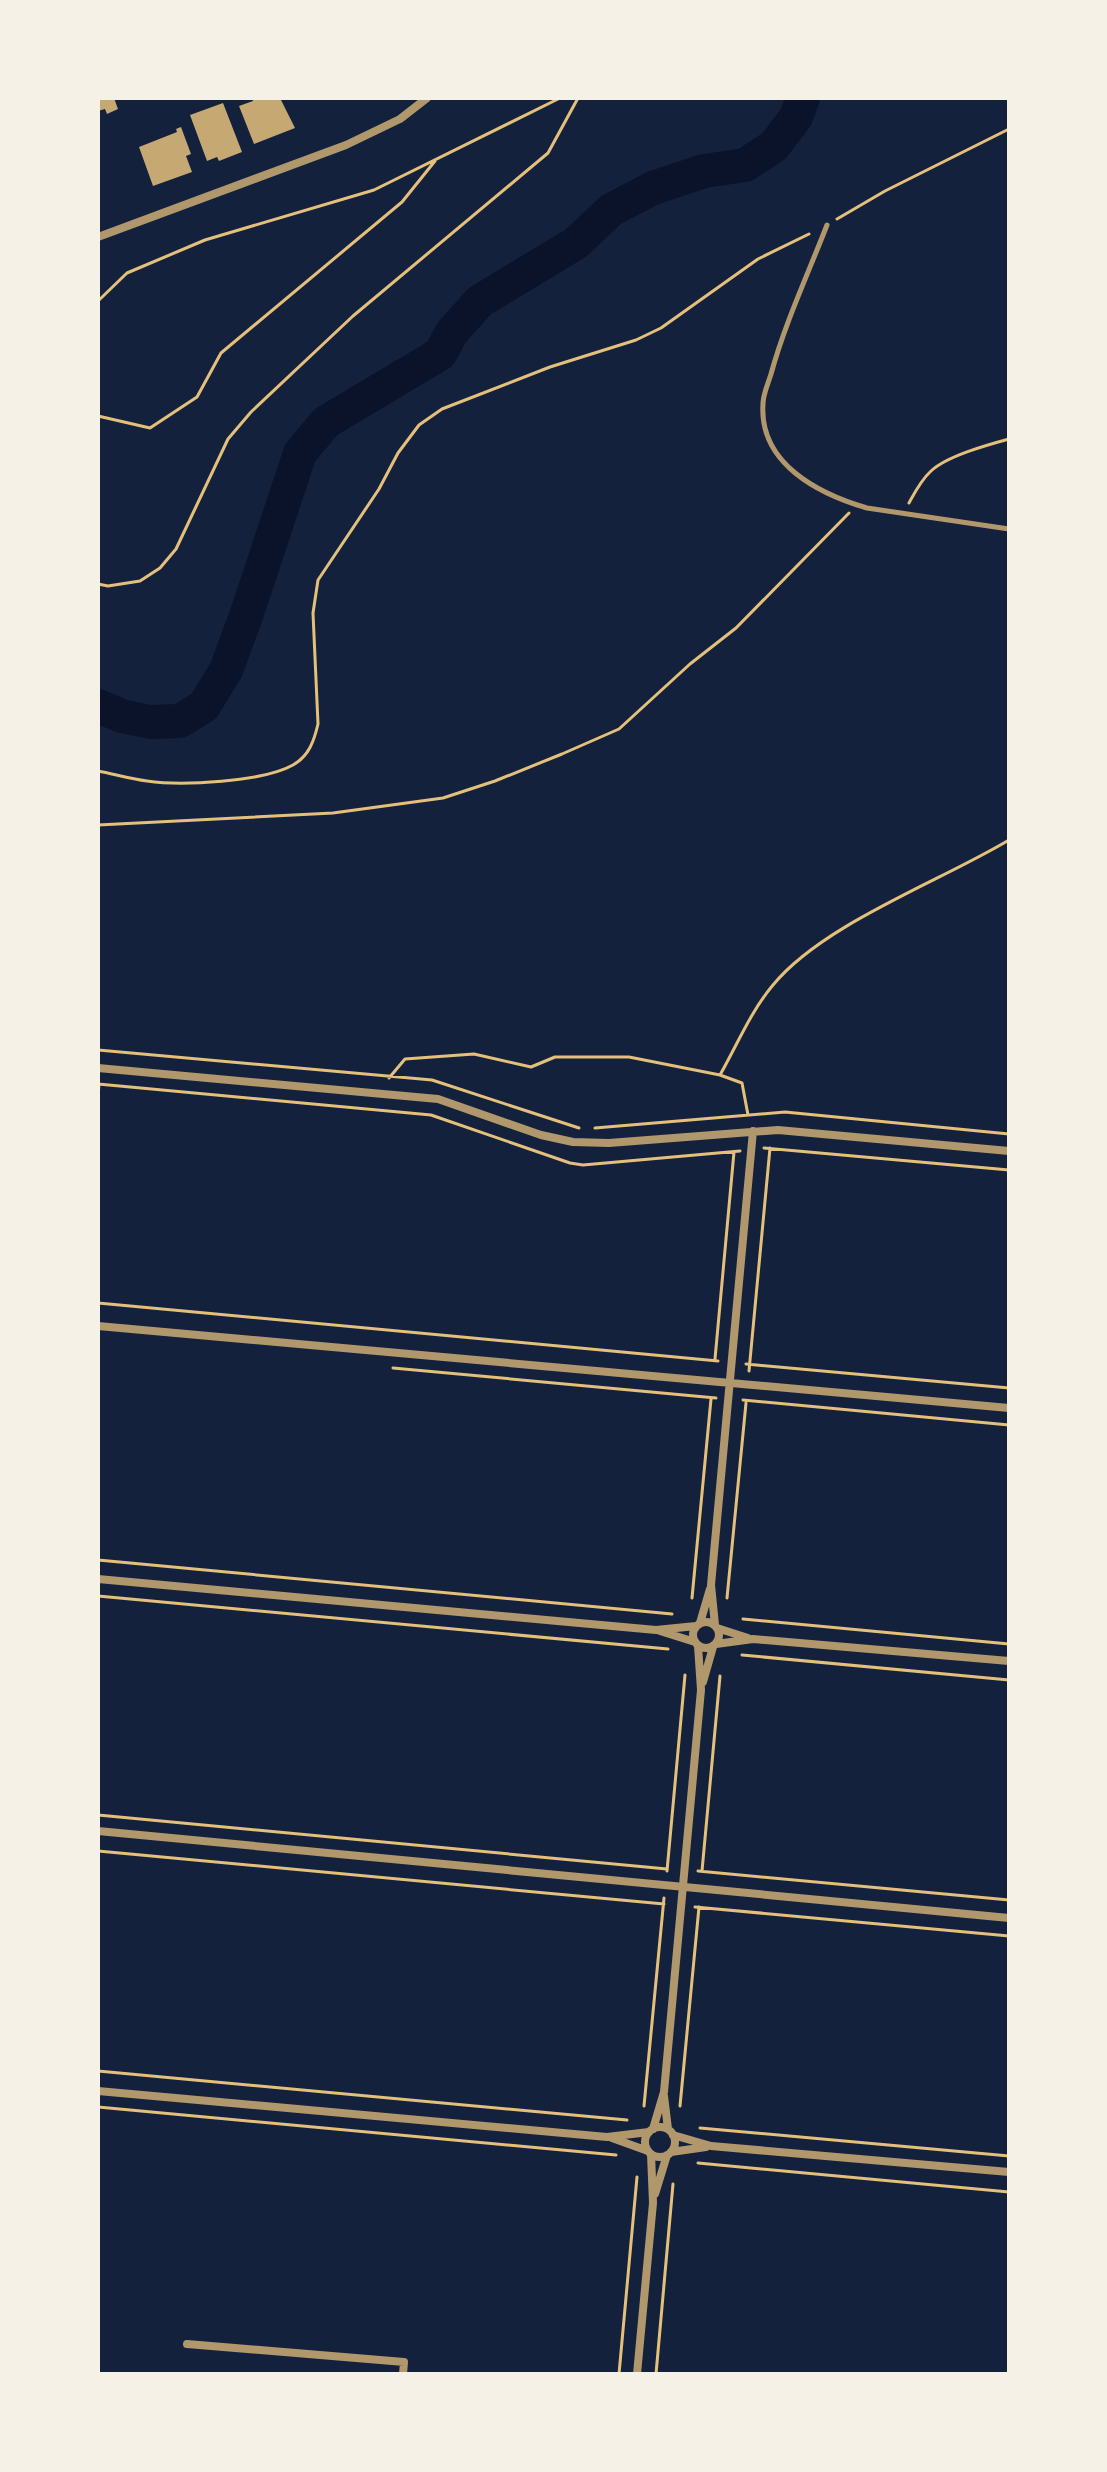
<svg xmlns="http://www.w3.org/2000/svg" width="1107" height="2472" viewBox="0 0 1107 2472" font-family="Figtree,sans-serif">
  <rect width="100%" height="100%" fill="#14213d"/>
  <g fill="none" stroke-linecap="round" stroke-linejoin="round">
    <path stroke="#0b132b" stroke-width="34" d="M 98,706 L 122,716 L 150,722 L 180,721 L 204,706 L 226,670 L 246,616 L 300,453 L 326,422 L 440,354 L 452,332 L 480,301 L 576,243 L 611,210 L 653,188 L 704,171 L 745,165 L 774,146 L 796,117 L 803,98"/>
  </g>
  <path fill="#c6a872" d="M 98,98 L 114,98 L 118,109 L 107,114 L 105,109 L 98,111 Z
    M 252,98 L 280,98 L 295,128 L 254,144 L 239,106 L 253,101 Z
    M 223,103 L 242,152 L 219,161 L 217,157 L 207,161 L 190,115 Z
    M 181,127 L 191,154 L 186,156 L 192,172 L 153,186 L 139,147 L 177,132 L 176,129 Z"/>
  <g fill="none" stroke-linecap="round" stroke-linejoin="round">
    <path stroke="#e5c07b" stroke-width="3" d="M 837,219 L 885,191 L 1009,129
      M 98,301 L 127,273 L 205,240 L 374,190 L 560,98
      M 98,416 L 150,428 L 197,397 L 221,353 L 402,202 L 435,161
      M 909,503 C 915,492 921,480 931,471 C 947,456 987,445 1009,439
      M 98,584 L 108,586 L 140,581 L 160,568 L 176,549 L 228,439 L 251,412 L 353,316 L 548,153 L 578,98
      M 98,771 C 114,774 130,779 147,781 C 181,786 263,782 293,765 C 309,756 314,741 318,724 L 313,613 L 318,580 L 379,489 L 398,453 L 419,425 L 442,409 L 550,367 L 636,340 L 661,328 L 758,259 L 809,234
      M 98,825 L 333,813 L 443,798 L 495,781 L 562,754 L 619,729 L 690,664 L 736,628 L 849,513
      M 98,1050 L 432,1080 L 579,1128
      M 720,1075 C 737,1045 751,1011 773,985 C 823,924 939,882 1009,840
      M 389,1078 L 405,1059 L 474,1054 L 531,1067 L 555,1057 L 629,1057 L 720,1075 L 742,1083 L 748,1115
      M 98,1084 L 431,1115 L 570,1163 L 583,1165 L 740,1151
      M 98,1097 L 99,1084
      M 595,1128 L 785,1112 L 1009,1134
      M 764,1148 L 1009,1170
      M 98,1303 L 718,1361
      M 715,1359 L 734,1152
      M 746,1364 L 1009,1388
      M 393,1368 L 716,1398
      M 749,1371 L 770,1148
      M 743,1400 L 1009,1425
      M 98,1560 L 672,1614
      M 98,1596 L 668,1649
      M 692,1598 L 711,1399
      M 727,1598 L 746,1403
      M 743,1619 L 1009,1644
      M 742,1655 L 1009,1680
      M 98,1815 L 667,1869
      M 98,1851 L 664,1904
      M 667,1871 L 685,1675
      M 698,1871 L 1009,1900
      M 702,1871 L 720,1676
      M 695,1907 L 1009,1936
      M 98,2071 L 627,2120
      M 644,2106 L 664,1898
      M 680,2106 L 699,1907
      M 98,2107 L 616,2155
      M 700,2128 L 1009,2156
      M 698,2163 L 1009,2192
      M 619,2374 L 637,2177
      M 656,2374 L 673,2184"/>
    <path stroke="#b1986c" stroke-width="5" d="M 827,225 C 808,274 785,323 771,374 C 768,384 763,394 763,404 C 759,464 819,494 867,508 L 1009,529"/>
    <path stroke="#b1986c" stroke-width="8" d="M 98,237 L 346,145 L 400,119 L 427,98
      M 98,1068 L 438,1099 L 541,1135 L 573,1142 L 609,1143 L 778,1130 L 1009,1151
      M 98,1326 L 1009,1408
      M 98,1579 L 656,1630 L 696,1626
      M693 1635a13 13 0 1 1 26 0a13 13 0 1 1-26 0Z
      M 700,1623 L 710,1589
      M 715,1625 L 711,1585 L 753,1131
      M 717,1628 L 748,1638
      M 660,1631 L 695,1642
      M 716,1644 L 753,1639 L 1009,1661
      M 703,1682 L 713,1647
      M 98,1831 L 1009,1918
      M 98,2091 L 607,2137 L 649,2132
      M 664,2096 L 668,2129
      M645 2142a15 15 0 1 1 30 0a15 15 0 1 1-30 0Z
      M 653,2129 L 664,2092 L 701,1690 L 698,1646
      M 673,2135 L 711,2146 L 1009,2172
      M 612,2138 L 648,2151
      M 671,2152 L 706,2147
      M 655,2194 L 667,2155
      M 187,2344 L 404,2362 L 403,2374
      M 637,2374 L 653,2203 L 651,2154"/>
  </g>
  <rect width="1107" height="2472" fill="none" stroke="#f6f1e7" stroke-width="200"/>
</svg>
